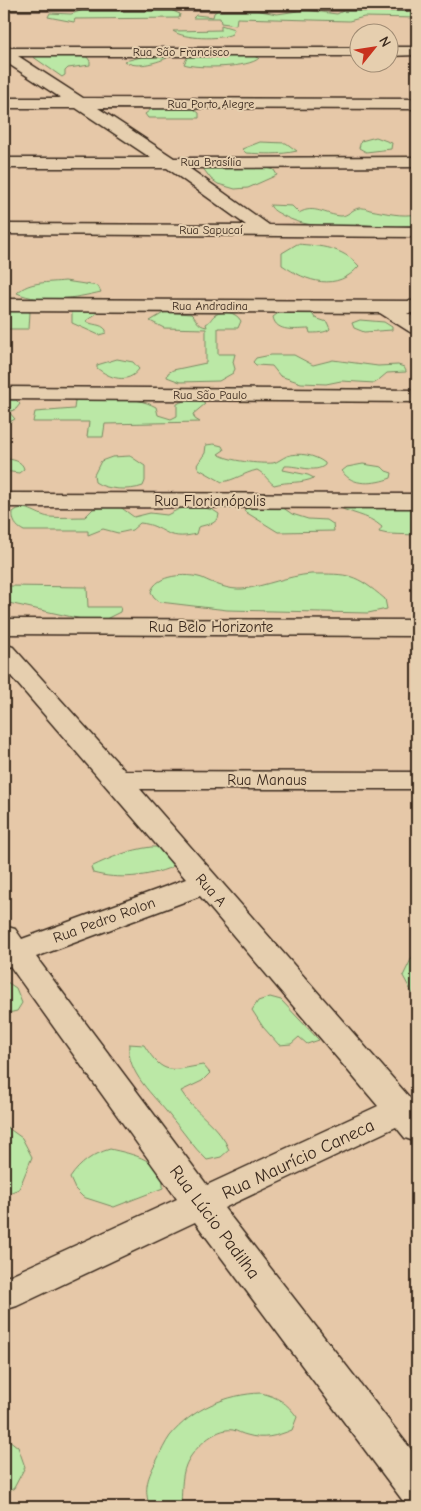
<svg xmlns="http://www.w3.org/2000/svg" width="421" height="1511" viewBox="0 0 421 1511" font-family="'Comic Neue',sans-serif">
  <rect width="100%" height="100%" fill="#e6c8a8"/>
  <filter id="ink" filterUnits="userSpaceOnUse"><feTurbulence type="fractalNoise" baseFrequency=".02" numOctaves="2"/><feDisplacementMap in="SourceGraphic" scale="10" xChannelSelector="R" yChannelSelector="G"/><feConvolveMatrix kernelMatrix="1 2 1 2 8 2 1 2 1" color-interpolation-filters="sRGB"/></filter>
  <g filter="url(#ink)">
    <path fill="#bbe8a6" stroke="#7b8962" d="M 227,8 L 249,9 L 277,14 L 305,10 L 337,14 L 343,11 L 338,8 L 394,9 L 417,14 L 417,18 L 364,17 L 349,21 L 237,18 L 236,25 L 221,23 L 220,18 L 193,18 L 196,15 L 213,17 L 214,13 L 218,10 Z
      M 87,9 L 168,9 L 180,14 L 179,18 L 75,19 L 74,22 L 48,17 L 50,13 L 71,14 Z
      M 221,25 L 234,29 L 232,34 C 220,40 183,39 173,31 L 221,30 Z
      M 41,53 L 87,57 L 90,61 L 90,65 L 68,68 L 65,71 L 65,75 L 62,77 L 29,54 Z
      M 153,54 L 165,55 L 167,58 C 155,63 135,69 125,61 Z
      M 193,55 L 250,55 L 259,58 C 250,68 197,69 184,64 L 188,56 Z
      M 191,107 L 199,113 L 199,118 L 148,118 L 145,114 L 153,108 Z
      M 376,137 L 392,143 L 391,149 L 366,152 L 359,148 L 361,141 Z
      M 260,142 L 286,143 L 297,151 C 280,155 263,154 246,153 L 242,149 Z
      M 202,167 L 264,167 L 274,170 L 277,175 L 248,188 L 235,189 L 218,184 L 211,179 Z
      M 270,205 L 292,206 L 299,213 C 314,204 325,215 341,216 C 348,216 352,209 359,208 C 362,207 367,209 370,210 C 387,213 401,217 417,214 L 417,225 L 391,227 L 357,224 L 354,227 C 329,226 305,228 282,215 C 277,212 273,211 270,205 Z
      M 297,244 C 321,246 342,247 359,266 C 337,292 307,282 282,265 L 282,253 Z
      M 65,281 L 98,286 L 101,292 C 76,298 41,304 17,293 C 29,281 48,283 65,281 Z
      M 4,306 L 30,312 L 29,329 L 4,329 Z
      M 90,306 L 97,313 L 86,321 C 92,326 101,323 106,330 L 106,333 L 99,335 L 72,323 L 72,314 L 70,310 Z
      M 281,311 L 311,312 L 315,318 L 327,322 L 330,329 C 326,333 315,333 310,333 L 309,329 C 296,329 276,333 273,317 Z
      M 165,312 L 191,314 C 197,319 197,326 207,327 L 206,324 C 211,321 211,318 215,315 C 224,310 236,312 241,321 L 238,328 L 218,328 L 218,354 L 235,354 L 233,362 L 235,369 L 233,373 L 219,381 L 180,382 L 167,377 L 168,373 L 173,370 L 206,363 L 206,329 L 164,328 L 150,321 Z
      M 360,320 L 384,322 L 392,327 L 392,330 L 364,332 L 354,328 L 352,323 Z
      M 271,355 L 294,355 L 313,365 L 333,360 L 378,366 L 398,365 L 404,367 L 406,371 L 406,372 L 387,373 L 375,383 L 341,381 L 326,384 L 301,383 L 280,376 L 272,366 L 256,365 L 253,362 L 256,358 Z
      M 117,359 L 133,362 L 139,369 C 128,385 109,378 97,368 L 97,365 Z
      M 81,398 C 105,399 134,395 156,407 L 158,415 L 171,419 L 177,416 L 177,404 C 186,399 196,398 205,404 L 193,414 L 195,419 L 200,422 L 105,424 L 103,437 L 87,437 L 89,422 L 33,422 L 35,412 L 74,409 L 75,401 Z
      M 4,400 L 16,400 L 20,404 L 16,409 L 9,412 L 15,419 L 4,425 Z
      M 214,444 L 222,446 L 224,450 L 218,454 C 228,461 260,464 273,463 C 278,462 282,458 287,456 C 299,452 315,455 325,463 L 325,465 C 315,474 297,465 285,466 L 283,470 L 308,475 L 314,478 C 301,484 288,481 274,485 C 267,480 265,474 257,470 C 244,473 235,480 222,482 L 199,469 L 197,465 L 205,453 L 206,445 Z
      M 130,456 L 145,466 L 145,481 L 143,486 C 130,491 106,490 95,482 L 94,475 L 101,461 L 112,457 Z
      M 4,458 C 12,460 22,460 24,469 L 19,473 L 4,471 Z
      M 363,464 L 382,467 L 386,471 L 392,473 L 391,478 C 375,484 352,487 342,471 L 347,467 Z
      M 332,504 L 413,507 L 417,509 L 417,535 L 388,534 L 379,532 L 382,527 C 368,514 349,514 332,504 Z
      M 119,506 L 134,517 L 150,513 L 167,515 L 179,509 L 197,506 L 213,510 L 219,514 L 218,519 L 213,523 L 198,527 L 196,534 C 165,542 165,525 140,523 L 132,530 L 123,532 L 118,533 L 103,529 L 88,535 L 88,531 L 24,531 C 16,527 12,521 13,512 C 25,502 36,515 49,517 C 61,518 73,517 85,517 L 93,509 Z
      M 247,507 L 282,507 L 292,514 L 308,519 L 327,520 L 333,524 L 334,531 L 278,532 L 244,511 Z
      M 311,574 C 350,574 354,573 385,599 L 387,609 L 368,613 L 227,610 L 160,602 L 154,597 L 151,592 C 156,574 187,573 202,578 C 215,584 228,590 243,589 C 266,586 287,576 311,574 Z
      M 8,586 L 87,587 L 88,607 L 121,607 L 120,612 L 106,619 L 86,620 L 4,602 Z
      M 151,847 L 164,847 L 176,860 L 172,867 C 148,877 118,880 93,873 L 91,867 C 112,857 129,850 151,847 Z
      M 417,947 L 417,1002 L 403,976 Z
      M 4,980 L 16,988 L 22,1003 L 17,1011 L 4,1014 Z
      M 270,997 L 281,1000 L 319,1040 L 307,1044 L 299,1037 L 291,1044 L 279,1045 L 263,1027 L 252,1010 L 258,1001 Z
      M 129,1044 L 144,1045 C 164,1077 171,1070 203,1065 L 210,1073 L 202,1081 L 181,1091 C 194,1113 221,1127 229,1150 L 221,1157 L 207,1160 C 193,1147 183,1131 170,1116 C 154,1095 126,1073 129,1044 Z
      M 4,1125 L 22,1138 L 32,1157 L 19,1189 L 4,1195 Z
      M 110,1149 C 132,1154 165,1160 163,1188 L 114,1207 L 83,1197 L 75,1189 L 70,1178 C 80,1163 93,1154 110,1149 Z
      M 261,1393 C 278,1397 287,1403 297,1417 L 292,1430 C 277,1436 263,1440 247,1435 C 242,1434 237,1431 233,1430 C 215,1427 192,1450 186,1465 C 181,1477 182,1494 181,1507 L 150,1507 C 143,1489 148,1476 157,1460 C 161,1452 165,1443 170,1436 C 192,1409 227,1394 261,1393 Z
      M 4,1436 L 18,1447 L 25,1467 L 14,1488 L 4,1495 Z"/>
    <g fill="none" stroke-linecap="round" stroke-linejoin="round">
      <g stroke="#3b2a1e" stroke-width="3">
        <path id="minor" d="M 4,4 L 417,4 L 417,10 L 4,10 Z
          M 388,47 L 417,47 L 417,55 L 388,56 Z
          M 4,48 L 358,48 L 358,56 L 18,56 L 83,98 L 417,99 L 417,109 L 98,108 L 174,158 L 417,157 L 417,167 L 189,168 L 269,225 L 417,227 L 417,237 L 4,234 L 4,224 L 246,225 L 167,168 L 4,168 L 4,158 L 151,158 L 76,108 L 4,108 L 4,98 L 61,98 L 4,61 Z
          M 4,299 L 417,301 L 417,313 L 407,313 L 417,319 L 417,334 L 410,332 L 380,313 L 4,311 Z
          M 4,387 L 417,390 L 417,402 L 4,399 Z
          M 4,493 L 417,494 L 417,508 L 4,507 Z
          M 4,619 L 417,620 L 417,636 L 4,634 Z
          M 4,644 L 13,647 L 125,771 L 417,772 L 417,789 L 140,789 L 417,1106 L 417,1142 L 405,1138 L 396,1127 L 224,1208 L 417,1457 L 417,1506 L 403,1501 L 195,1222 L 17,1306 L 4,1310 L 4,1278 L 177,1199 L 10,966 L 4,968 L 4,926 L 15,929 L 22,939 L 186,879 L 4,668 ZM 200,896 L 378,1106 L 207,1185 L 36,957 Z"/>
      </g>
      <use href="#minor" fill="#e6cfaf" fill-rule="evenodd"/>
    </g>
  </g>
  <g text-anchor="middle" stroke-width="4" stroke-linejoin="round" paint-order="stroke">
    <g font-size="12" fill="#3b2a1e" stroke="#e6cfaf">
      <text x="181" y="56">Rua São Francisco</text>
      <text x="211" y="108">Rua Porto Alegre</text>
      <text x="211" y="166">Rua Brasília</text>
      <text x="211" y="234">Rua Sapucaí</text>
      <text x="210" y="310">Rua Andradina</text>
      <text x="210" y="399">Rua São Paulo</text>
    </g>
    <g font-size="15" fill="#3b2a1e" stroke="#e6cfaf">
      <text x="210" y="506">Rua Florianópolis</text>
      <text x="211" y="632">Rua Belo Horizonte</text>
      <text x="267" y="785">Rua Manaus</text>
      <text transform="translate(211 890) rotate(49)" y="5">Rua A</text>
      <text transform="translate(104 920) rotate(-20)" y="5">Rua Pedro Rolon</text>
    </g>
    <g font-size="18" fill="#3b2a1e" stroke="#e6cfaf">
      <text transform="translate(298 1159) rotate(-25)" y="6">Rua Maurício Caneca</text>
      <text transform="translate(215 1222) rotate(53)" y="6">Rua Lúcio Padilha</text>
    </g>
  </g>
  <rect width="421" height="1511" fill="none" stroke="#e6cfaf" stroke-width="20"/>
  <rect x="10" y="10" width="401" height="1491" fill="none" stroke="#3b2a1e" stroke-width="2" filter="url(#ink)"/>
  <g transform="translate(374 48) rotate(60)"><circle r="24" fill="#e6cfaf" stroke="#a28d75"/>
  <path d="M0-4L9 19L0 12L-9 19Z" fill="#c8321e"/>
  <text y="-8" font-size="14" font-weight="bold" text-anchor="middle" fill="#3b2a1e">N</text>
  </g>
</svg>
